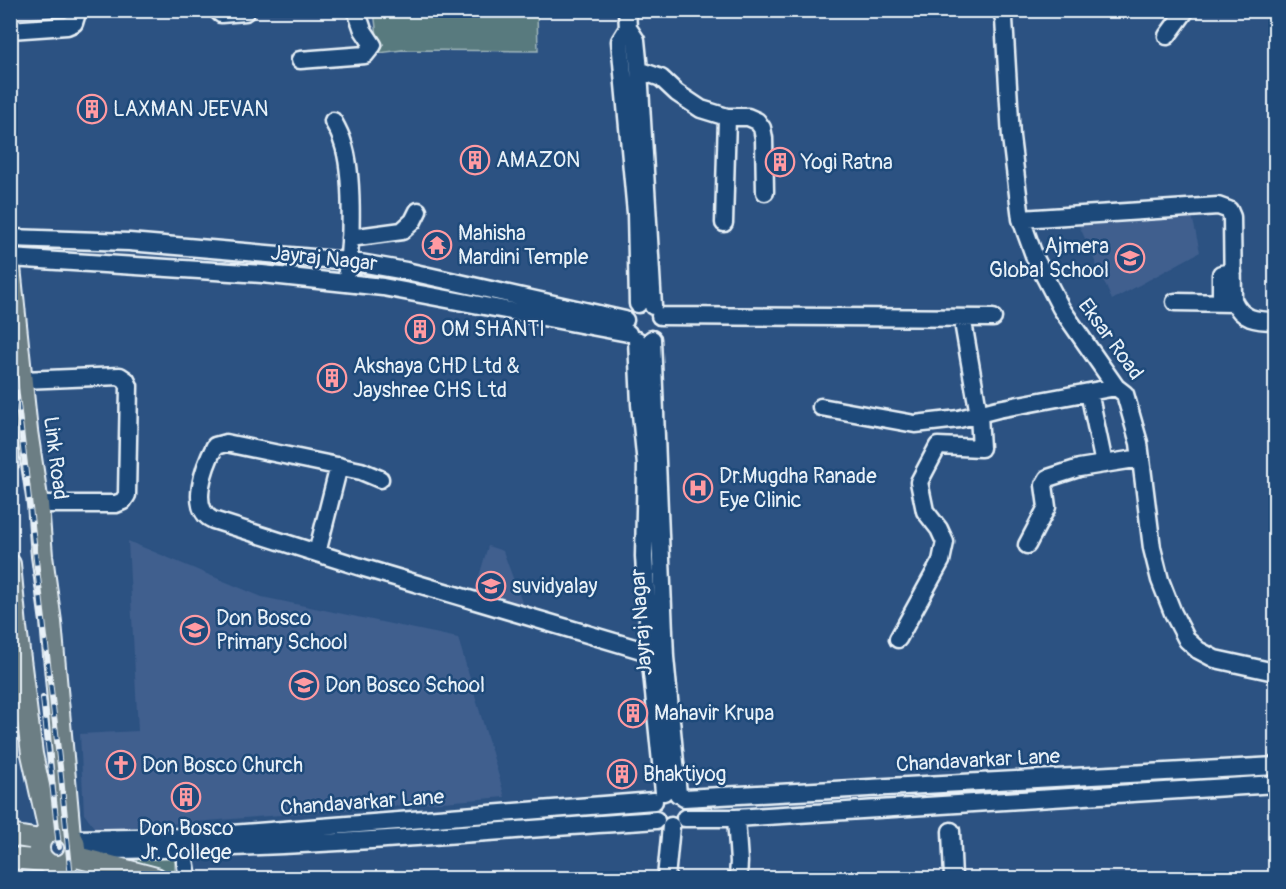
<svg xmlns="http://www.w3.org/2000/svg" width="1286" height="889" viewBox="0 0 1286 889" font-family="Pangolin,sans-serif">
  <rect width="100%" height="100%" fill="#2c5282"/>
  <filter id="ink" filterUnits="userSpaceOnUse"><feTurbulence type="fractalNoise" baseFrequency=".0167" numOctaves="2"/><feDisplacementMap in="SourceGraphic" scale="12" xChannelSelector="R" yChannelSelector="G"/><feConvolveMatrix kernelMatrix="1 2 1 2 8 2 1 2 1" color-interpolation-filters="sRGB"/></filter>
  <g filter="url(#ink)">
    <path fill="#3f5f8e" d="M 1191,211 L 1200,252 L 1112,300 L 1079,225 Z
      M 128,541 L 262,597 L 458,638 L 505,797 L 96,830 L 84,814 L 80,734 L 138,731 Z
      M 488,546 L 503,551 L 527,616 L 472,600 Z"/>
    <path fill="#587a7e" stroke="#a0b6bb" stroke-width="1.5" d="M 374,11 L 537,11 L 538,51 L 402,50 L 379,53 Z
      M 175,857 L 175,877 L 105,859 Z"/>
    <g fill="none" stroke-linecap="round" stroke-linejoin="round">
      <g stroke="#e8f1f8" stroke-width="21">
        <path id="minor" d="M 217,10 L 221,14 L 245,12 L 247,10
          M 627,10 L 628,28 L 636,40 L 639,70 L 653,306
          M 1001,10 L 1004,19 L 1011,137 L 1021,219 L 1035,258 L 1061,308 L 1116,387 L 1125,394 L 1139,443 L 1152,548 L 1160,580 L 1173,613 L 1187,640 L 1198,650 L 1215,659 L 1270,671
          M 628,28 L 620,41 L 636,213 L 638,304
          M 10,30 L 67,26 L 74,23 L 78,10
          M 1167,36 L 1186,10
          M 300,60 L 365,55 L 373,45 L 363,30 L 356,10
          M 639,70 L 661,78 L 677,93 L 701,109 L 727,117 L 748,117 L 757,121 L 762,128 L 764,138 L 765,192
          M 333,121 C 337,128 341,136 343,143 C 353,171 352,241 347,271
          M 1021,219 L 1218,206 L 1229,210 L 1232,217 L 1233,300 C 1242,320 1256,321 1276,321
          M 724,223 L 727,117
          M 10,238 L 129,242 L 349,261 L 406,271 L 625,320
          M 350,238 L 402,231 L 413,221 L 418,211
          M 10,258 L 262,274 L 383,287 L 628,333
          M 1175,302 L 1234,303
          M 1221,303 L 1221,274 L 1233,272
          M 660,316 L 993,318
          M 652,339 L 665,657 L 678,794
          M 637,340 L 640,404 L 646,465 L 644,556 L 650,653 L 664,792
          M 23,380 L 120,376 L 126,380 L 129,386 L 127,495 L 123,501 L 116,504 L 38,504
          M 1089,392 L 1104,464
          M 821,407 L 915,424 L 959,419 L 998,409 L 1116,387
          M 380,479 L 361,471 L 226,443 L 215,446 C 205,465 188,509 213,520 L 364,568 L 665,657
          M 1027,545 L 1047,507 L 1044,485 L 1048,478 L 1079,468 L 1141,458
          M 317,553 L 339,466
          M 898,639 L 941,561 L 945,542 L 939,529 L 925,511 L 919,482 L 938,446 L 981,448 L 979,415 L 964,328
          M 684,798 L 1276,766
          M 685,818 L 736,818 L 1276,784
          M 736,818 L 739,862 L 738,878
          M 951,831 L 953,878
          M 73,839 L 192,837 L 654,801
          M 91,850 C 279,850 468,833 656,820
          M 188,878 L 185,860 L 190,841
          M 666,878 L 671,826"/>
      </g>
      <g stroke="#e8f1f8" stroke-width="24">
        <path id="major" d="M 10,267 L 27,431 L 38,504 L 42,556 L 51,622 L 70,835
          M 10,564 L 16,627 L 32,754 L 49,831
          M39 848a18 18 0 1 1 36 0a18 18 0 1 1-36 0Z
          M 10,835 L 40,840
          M 73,856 L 156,878
          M 10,858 L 45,861"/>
      </g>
      <use href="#minor" stroke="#1f4a7a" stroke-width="16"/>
      <use href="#major" stroke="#6c7e84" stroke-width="20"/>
      <g stroke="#e8f1f8" stroke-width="6">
        <path id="rail" d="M 10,335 L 60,767 L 71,878
          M 10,415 L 17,466
          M 43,698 L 59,847"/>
      </g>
      <use href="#rail" stroke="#1f4a7a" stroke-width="4" stroke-dasharray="11" stroke-linecap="butt"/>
    </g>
  </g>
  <defs>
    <g id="building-ring" transform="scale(1.5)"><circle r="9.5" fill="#1f4a7a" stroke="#ff9aa2" stroke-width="1.5"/><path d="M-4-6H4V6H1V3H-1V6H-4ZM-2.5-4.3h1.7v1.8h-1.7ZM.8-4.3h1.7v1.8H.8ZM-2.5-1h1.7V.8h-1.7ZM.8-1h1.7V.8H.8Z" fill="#ff9aa2"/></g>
    <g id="temple-ring" transform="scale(1.5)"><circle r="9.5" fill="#1f4a7a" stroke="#ff9aa2" stroke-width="1.5"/><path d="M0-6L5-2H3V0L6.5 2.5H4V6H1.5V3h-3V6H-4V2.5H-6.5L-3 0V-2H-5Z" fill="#ff9aa2"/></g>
    <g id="school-ring" transform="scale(1.5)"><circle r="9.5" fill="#1f4a7a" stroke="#ff9aa2" stroke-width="1.5"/><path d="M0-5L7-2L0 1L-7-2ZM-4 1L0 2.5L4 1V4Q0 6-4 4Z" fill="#ff9aa2"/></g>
    <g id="hospital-ring" transform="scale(1.5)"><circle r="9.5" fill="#1f4a7a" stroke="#ff9aa2" stroke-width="1.5"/><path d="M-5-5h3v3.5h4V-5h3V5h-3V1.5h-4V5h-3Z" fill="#ff9aa2"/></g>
    <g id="church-ring" transform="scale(1.5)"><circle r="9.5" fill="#1f4a7a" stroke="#ff9aa2" stroke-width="1.5"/><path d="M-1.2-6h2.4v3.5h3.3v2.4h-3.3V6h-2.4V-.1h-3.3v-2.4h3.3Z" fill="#ff9aa2"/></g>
  </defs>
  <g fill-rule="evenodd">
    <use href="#building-ring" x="92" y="109"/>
    <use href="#building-ring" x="475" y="160"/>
    <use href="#building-ring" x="780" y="162"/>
    <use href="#temple-ring" x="437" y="245"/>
    <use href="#school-ring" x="1130" y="258"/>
    <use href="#building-ring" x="420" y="329"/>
    <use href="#building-ring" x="332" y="378"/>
    <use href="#hospital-ring" x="698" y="488"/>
    <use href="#school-ring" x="491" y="586"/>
    <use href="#school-ring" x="195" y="630"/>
    <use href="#school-ring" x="304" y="685"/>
    <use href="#building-ring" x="633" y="713"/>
    <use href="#church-ring" x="121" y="765"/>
    <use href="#building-ring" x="622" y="774"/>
    <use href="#building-ring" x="186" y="797"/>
  </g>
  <g text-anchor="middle" stroke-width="5" stroke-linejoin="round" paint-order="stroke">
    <g font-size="21" fill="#e8f1f8" stroke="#1f4a7a" text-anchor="start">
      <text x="113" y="116">LAXMAN JEEVAN</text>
      <text x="496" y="167">AMAZON</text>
      <text x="801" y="169">Yogi Ratna</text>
      <text x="458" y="240">Mahisha<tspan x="458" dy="24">Mardini Temple</tspan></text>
      <text x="1109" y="253" text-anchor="end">Ajmera<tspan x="1109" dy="24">Global School</tspan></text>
      <text x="441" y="336">OM SHANTI</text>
      <text x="353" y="373">Akshaya CHD Ltd &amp;<tspan x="353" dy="24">Jayshree CHS Ltd</tspan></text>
      <text x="719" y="483">Dr.Mugdha Ranade<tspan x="719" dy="24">Eye Clinic</tspan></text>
      <text x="512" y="593">suvidyalay</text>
      <text x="216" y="625">Don Bosco<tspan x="216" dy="24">Primary School</tspan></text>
      <text x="325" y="692">Don Bosco School</text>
      <text x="654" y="720">Mahavir Krupa</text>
      <text x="142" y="772">Don Bosco Church</text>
      <text x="643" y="781">Bhaktiyog</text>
      <text x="186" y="835" text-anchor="middle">Don Bosco<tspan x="186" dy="24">Jr. College</tspan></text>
    </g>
    <g font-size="21" fill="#e8f1f8" stroke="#1f4a7a">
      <text transform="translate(324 258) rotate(6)" y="7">Jayraj Nagar</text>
      <text transform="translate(1111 339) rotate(54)" y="7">Eksar Road</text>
      <text transform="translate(56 458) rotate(83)" y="7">Link Road</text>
      <text transform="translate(641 622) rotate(-94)" y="7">Jayraj Nagar</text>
      <text transform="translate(978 760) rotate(-3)" y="7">Chandavarkar Lane</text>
      <text transform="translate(362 802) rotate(-4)" y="7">Chandavarkar Lane</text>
    </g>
  </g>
  <rect width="1286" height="889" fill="none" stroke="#1f4a7a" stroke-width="36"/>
  <rect x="18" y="18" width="1250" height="853" fill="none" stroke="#e8f1f8" stroke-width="2" filter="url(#ink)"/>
</svg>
